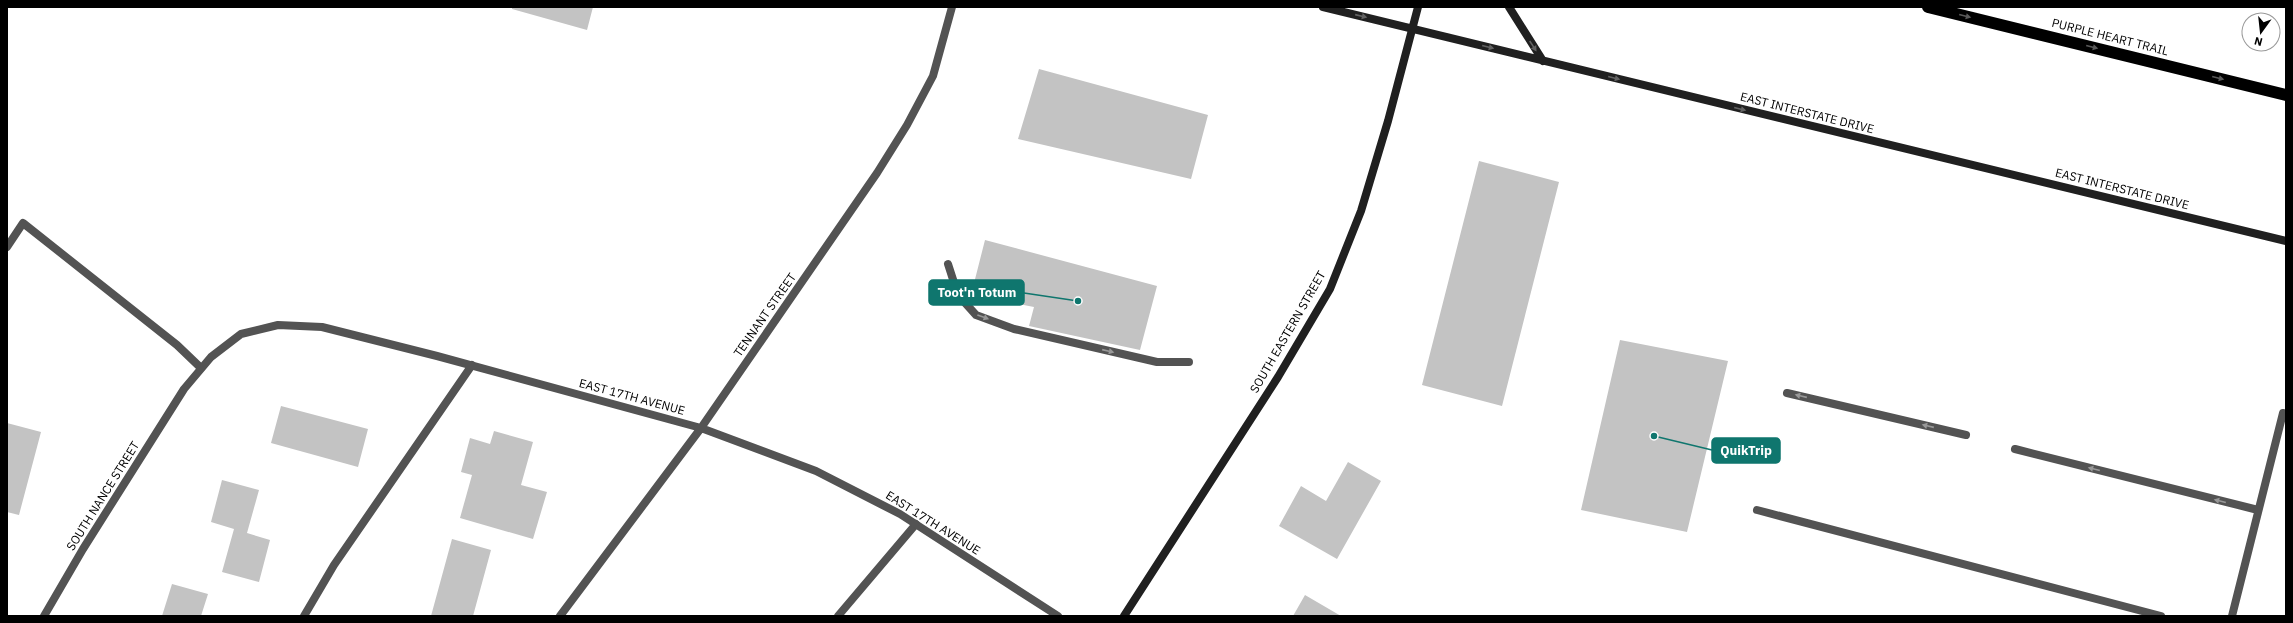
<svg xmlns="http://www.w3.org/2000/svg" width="2293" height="623" viewBox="0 0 2293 623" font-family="'IBM Plex Sans',sans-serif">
  <rect width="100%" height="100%" fill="#fff"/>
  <path fill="#c3c3c3" d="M 512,7 L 593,7 L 587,30 L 512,9 Z
    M 1039,69 L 1208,115 L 1191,179 L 1018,139 Z
    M 1479,161 L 1559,182 L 1502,406 L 1422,385 Z
    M 985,240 L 1157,286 L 1140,350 L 1029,326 L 1034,307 L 971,295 Z
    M 1620,340 L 1728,361 L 1687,532 L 1581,510 Z
    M 281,406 L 368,429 L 358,467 L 271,443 Z
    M 7,423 L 41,432 L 19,515 L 7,512 Z
    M 494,431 L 533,442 L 521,485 L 547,492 L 533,539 L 460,518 L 472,475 L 461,472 L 470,438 L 490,444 Z
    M 1348,462 L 1381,481 L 1337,559 L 1279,526 L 1301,486 L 1326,501 Z
    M 222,480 L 259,490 L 247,533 L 270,540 L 259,582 L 222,572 L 234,529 L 211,522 Z
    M 452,539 L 491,550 L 473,616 L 431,616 Z
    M 172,584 L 208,594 L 201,616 L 162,616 Z
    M 1305,595 L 1341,616 L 1293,616 Z"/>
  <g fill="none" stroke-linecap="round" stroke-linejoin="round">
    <path stroke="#535353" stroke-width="8" d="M 7,247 L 23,223 L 177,345 L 201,368
      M 948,264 L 958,295 L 976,315 L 1014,329 L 1157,362 L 1189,362
      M 1787,393 L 1966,435
      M 2015,449 L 2258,510
      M 1757,510 L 2161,616
      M 304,616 L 334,565 L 472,365
      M 838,616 L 916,524
      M 2232,616 L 2283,413"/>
    <path stroke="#535353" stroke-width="8" d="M 44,616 L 83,549 L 184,389 L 211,357 L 241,334 L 278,325 L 322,327 L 437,356 L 701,428 L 816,471 L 900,514 L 1058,616
      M 560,616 L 701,428 L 877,173 L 907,125 L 933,76 L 952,7"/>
    <path stroke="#202020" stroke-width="8" d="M 1323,7 L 2286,241
      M 1509,7 L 1543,61
      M 1124,616 L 1278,377 L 1330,289 L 1361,211 L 1388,121 L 1418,7"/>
    <path stroke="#000" stroke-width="12" d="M 1928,7 L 2286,95"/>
  </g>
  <defs><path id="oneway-solid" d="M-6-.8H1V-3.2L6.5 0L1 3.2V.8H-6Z"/></defs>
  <g fill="#636363">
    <use href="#oneway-solid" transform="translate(1361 16) rotate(13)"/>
    <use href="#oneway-solid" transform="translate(1533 46) rotate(57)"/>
    <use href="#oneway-solid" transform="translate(1488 47) rotate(14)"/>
    <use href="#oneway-solid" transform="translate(1614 78) rotate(14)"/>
    <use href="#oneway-solid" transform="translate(1740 109) rotate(14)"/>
  </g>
  <g fill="#595959">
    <use href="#oneway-solid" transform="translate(1965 16) rotate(14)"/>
    <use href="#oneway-solid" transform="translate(2092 47) rotate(14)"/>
    <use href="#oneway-solid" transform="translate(2218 78) rotate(14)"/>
  </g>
  <g fill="#989898">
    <use href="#oneway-solid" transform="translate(983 317) rotate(20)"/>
    <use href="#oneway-solid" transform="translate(1108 351) rotate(13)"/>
    <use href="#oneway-solid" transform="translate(1801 396) rotate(-167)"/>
    <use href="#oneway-solid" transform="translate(1928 426) rotate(-167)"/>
    <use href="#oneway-solid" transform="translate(2094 469) rotate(-166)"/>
    <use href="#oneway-solid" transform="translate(2220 501) rotate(-166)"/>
  </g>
  <g text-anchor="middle" stroke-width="3" stroke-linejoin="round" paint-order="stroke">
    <g font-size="12" fill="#000" stroke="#fff">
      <text transform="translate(2110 37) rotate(14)" y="4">PURPLE HEART TRAIL</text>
      <text transform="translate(1807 113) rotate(14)" y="4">EAST INTERSTATE DRIVE</text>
      <text transform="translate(2122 189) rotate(14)" y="4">EAST INTERSTATE DRIVE</text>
      <text transform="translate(765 315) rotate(-55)" y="4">TENNANT STREET</text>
      <text transform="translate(1288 332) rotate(-60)" y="4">SOUTH EASTERN STREET</text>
      <text transform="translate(632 397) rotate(15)" y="4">EAST 17TH AVENUE</text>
      <text transform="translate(103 496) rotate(-58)" y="4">SOUTH NANCE STREET</text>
      <text transform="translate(933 523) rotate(32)" y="4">EAST 17TH AVENUE</text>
    </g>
  </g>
  <path fill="none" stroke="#0f766e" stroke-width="1.5" d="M1078 301L1024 293M1654 436L1712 450"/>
  <g fill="#0f766e" stroke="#fff" stroke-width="1.5">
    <circle cx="1078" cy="301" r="4"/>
    <circle cx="1654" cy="436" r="4"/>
  </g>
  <g fill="#0f766e" stroke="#0f766e" stroke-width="1.5">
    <rect x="929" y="280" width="95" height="25" rx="4"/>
    <rect x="1712" y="438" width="68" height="25" rx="4"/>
  </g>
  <g font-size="13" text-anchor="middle" font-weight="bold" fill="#fff">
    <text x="977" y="297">Toot'n Totum</text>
    <text x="1746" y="455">QuikTrip</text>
  </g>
  <rect width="2293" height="623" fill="none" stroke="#000000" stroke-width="16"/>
  <g transform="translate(2261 32) rotate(195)"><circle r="19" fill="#ffffff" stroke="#999999"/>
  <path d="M0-3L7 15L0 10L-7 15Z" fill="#000000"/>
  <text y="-6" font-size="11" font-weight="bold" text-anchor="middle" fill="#000000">N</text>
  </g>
</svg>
